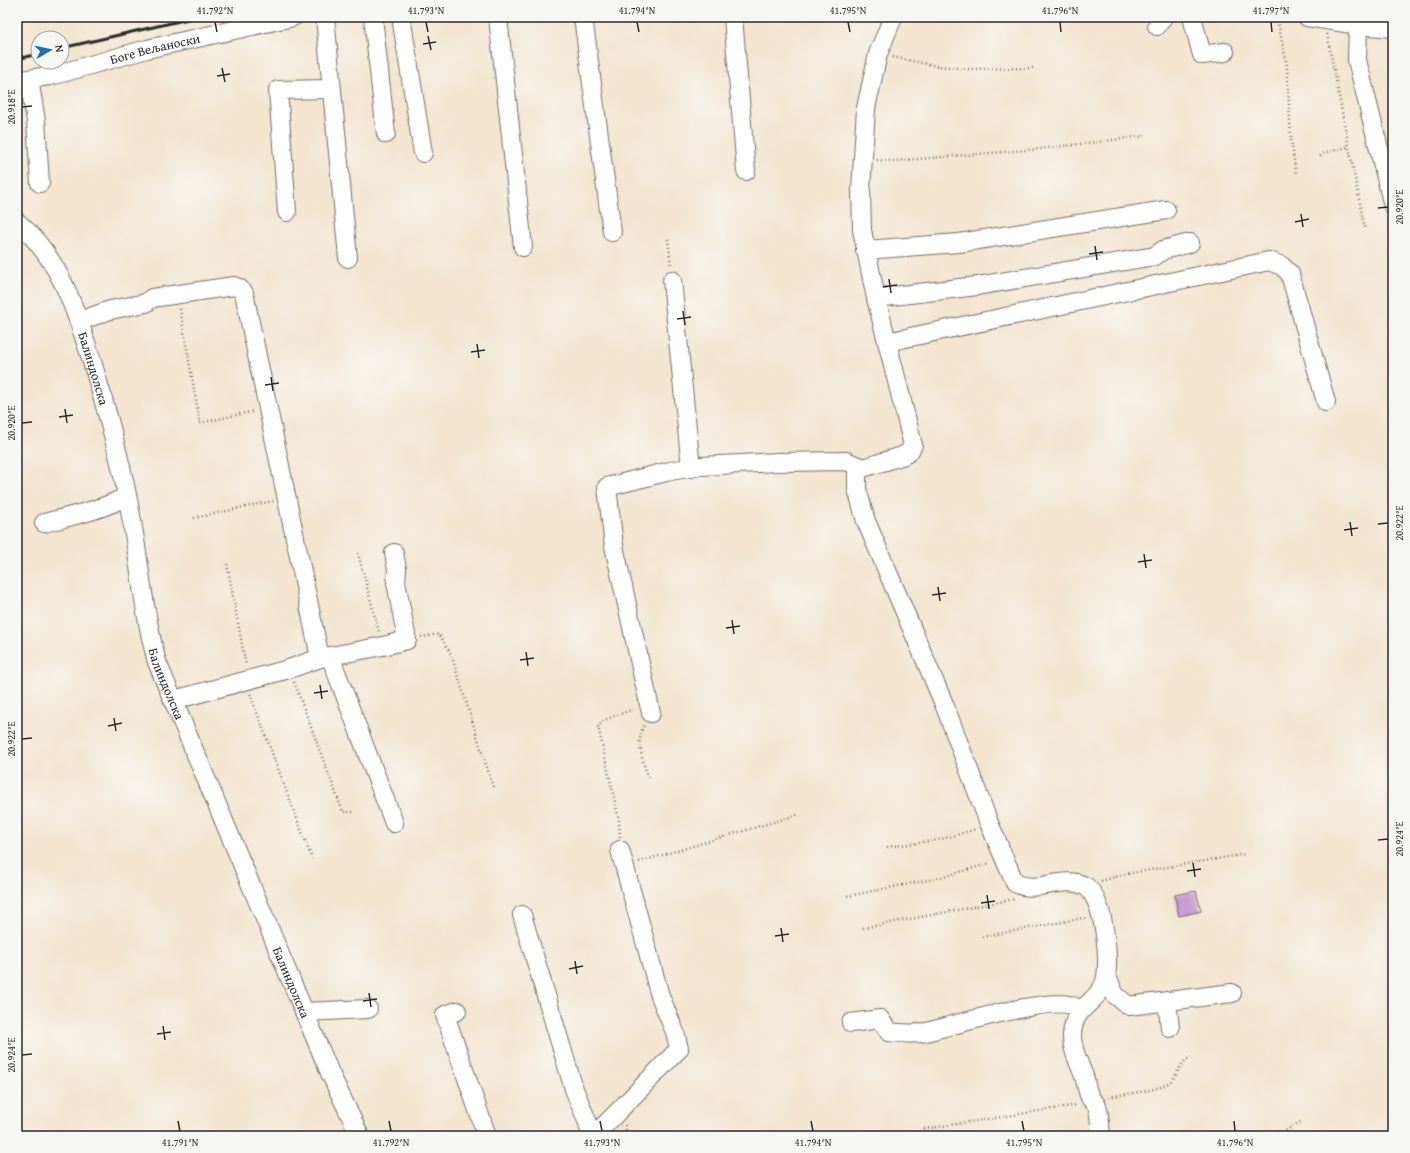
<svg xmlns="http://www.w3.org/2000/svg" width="1410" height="1153" viewBox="0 0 1410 1153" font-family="'Gentium Book Plus',serif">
  <rect width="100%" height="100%" fill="#f6f6f2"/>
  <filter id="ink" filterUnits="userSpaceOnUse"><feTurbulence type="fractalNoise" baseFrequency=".025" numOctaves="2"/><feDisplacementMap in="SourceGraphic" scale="8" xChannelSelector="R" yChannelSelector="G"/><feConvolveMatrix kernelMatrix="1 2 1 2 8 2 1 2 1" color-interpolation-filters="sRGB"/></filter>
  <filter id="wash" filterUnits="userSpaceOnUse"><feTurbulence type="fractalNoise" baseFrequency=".012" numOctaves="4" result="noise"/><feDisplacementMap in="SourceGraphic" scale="16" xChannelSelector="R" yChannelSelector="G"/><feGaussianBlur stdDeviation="0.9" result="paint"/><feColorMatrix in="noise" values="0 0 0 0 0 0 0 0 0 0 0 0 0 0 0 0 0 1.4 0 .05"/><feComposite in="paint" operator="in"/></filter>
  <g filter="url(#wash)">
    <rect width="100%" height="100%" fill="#f3e5cf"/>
    <g id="blocks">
      <path fill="#c69dd2" d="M 1196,891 L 1201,911 L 1179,916 L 1175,895 Z"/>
    </g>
  </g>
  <g filter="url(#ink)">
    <use href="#blocks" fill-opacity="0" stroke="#716c64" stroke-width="1"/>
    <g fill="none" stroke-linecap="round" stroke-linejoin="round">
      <g stroke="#716c64" stroke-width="20">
        <g id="minor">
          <path d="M 325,17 L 348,258"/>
          <path d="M 373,17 L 386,134"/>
          <path d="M 401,17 L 423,153"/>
          <path d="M 498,17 L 523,247"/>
          <path d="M 583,17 L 612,232"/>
          <path d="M 733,17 L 746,171"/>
          <path d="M 893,17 L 878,54 L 866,108 L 861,190 L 862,230 L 876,298 L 913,445 L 909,452 L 902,456 L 863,468 L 857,472 L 857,489 L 866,521 L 944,704 L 989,823 L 1015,883 C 1037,895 1062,874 1085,886 C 1104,896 1112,966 1104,984 C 1094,1006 1073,1006 1072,1036 C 1072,1050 1079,1063 1084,1076 C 1086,1083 1087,1093 1091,1099 C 1093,1102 1096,1103 1097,1106 C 1100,1115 1100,1127 1101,1136"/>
          <path d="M 1192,17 L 1202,55 L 1225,52"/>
          <path d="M 1307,17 L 1358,25 L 1393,28"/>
          <path d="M 1358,25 L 1357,60 L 1393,206"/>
          <path d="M 1157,26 L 1163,17"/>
          <path d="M 29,79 L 36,121 L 40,183"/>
          <path id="s1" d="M 17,81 L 55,75 L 147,49 L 293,17"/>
          <path d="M 287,212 L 278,90 L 330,89"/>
          <path id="s2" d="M 17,222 C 58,256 74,305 90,355 C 104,401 118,448 127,495 C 139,551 142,608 157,662 L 330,1073 L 360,1136"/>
          <path d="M 865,250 L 959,243 L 1166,210"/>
          <path d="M 672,280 L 691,468"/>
          <path d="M 876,298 L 977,286 L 1155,256 L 1163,250 L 1190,243"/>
          <path d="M 80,321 L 110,310 L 146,303 L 152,298 L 234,286 L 239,288 L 244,293 L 320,658"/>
          <path d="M 887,342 L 1269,261 L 1282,266 L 1290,274 L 1326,402"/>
          <path d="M 44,523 C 71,516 102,510 127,496"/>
          <path d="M 330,656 L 394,823"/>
          <path d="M 174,700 L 289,669 L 320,658 L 383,646 L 407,640 L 396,582 L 397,569 L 394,553"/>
          <path d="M 651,713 L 614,546 L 607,487 L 670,471 L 701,466 L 778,462 L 846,461 L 863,468"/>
          <path d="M 522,915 L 574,1089 L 588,1123 L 591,1136"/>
          <path d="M 1107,977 L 1115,995 L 1129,1006 L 1232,993"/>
          <path d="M 1167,1001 L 1170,1028"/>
          <path d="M 457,1011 L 445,1015 L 487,1136"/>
          <path d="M 304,1012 L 368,1009"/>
          <path d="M 851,1023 L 880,1019 L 889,1032 C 900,1033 914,1035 926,1032 C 950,1027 1066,989 1080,1011"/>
          <path d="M 594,1136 L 679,1049 L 675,1032 L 660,996 L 620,850"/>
        </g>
      </g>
      <path stroke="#716c64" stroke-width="2.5" stroke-dasharray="1 3" stroke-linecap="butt" d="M 1277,17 L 1287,66 L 1291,139 L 1296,174
        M 1327,34 L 1365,230
        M 893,57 L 937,66 L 969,69 L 1035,68
        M 1320,156 L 1324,153 L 1348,147
        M 877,160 L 893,161 L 1039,149 L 1145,136
        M 668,239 L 671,266
        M 180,309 L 200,423 L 254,411
        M 194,518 L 273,501
        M 358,553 L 379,632
        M 227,564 L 246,666
        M 421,637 L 439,634 L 451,654 L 494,790
        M 294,682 L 343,812 L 356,812
        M 250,694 L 312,859
        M 644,726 C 635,740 643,762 648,777
        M 620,837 L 619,820 L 598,726 L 604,720 L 636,708
        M 887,847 L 938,840 L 977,829
        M 639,862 L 800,814
        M 1101,881 L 1126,874 L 1246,854
        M 847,896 L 939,878 L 991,863
        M 863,928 L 1015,899
        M 982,937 L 1088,917
        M 1109,1097 C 1126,1093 1160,1092 1172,1080 C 1180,1071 1178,1064 1191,1057
        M 625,1125 L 627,1136
        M 924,1129 L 1078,1105
        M 1226,1136 L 1285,1131 L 1302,1121"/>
      <use href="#minor" stroke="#fff" stroke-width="18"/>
      <path stroke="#2b2b2b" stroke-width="3" d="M 62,48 L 197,17
        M 17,59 L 38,54"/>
    </g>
  </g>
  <path fill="none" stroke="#2b2b2b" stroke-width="1.5" d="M 215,22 L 217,32M 426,22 L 428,32M 637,22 L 639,32M 848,22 L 850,32M 1060,22 L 1061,32M 1271,22 L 1272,32M 428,36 L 431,50M 423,44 L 436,42M 222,68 L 225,82M 217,76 L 230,74M 22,107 L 32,106M 1378,208 L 1388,207M 1301,214 L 1303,227M 1295,222 L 1309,219M 1095,246 L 1097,260M 1089,254 L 1103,252M 889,279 L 891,293M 883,287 L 897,285M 683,311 L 685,325M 677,319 L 691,317M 477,344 L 479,358M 471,352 L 485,350M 271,377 L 273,391M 265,385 L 279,383M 65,409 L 67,423M 59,417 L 73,415M 22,423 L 32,422M 1350,522 L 1352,536M 1378,524 L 1388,523M 1344,530 L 1358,528M 1144,554 L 1146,568M 1138,562 L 1152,560M 938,587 L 940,601M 932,595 L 946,593M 732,620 L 734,634M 726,628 L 740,626M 526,652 L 528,666M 520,660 L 534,658M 320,685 L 322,699M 314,693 L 328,691M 114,718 L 116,731M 108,726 L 122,723M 22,739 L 32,738M 1378,840 L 1388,839M 1193,863 L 1195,877M 1187,871 L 1201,869M 987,895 L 989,909M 981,903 L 995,901M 781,928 L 783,942M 775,936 L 789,934M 575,961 L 577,974M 569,969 L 583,966M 369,993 L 371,1007M 363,1001 L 377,999M 163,1026 L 165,1040M 157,1034 L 171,1032M 22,1055 L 32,1054M 178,1121 L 180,1131M 389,1121 L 391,1131M 600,1121 L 602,1131M 811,1121 L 813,1131M 1022,1121 L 1024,1131M 1234,1121 L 1235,1131"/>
  <g text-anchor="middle" stroke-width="3" stroke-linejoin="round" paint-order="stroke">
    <g font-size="13" fill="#2b2b2b" stroke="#f6f6f2">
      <text dy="5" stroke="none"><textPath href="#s1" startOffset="142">Боге Вељаноски</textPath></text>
      <text dy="5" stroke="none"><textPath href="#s2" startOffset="168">Балиндолска</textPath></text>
      <text dy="5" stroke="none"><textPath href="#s2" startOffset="492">Балиндолска</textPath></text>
      <text dy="5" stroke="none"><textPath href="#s2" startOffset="816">Балиндолска</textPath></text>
    </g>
  </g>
  <rect width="1410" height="1153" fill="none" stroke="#f6f6f2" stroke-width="44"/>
  <g transform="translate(50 50) rotate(81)"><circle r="19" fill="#f6f6f2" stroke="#a5a5a2"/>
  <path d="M0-3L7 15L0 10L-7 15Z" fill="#1f6fb2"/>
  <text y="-6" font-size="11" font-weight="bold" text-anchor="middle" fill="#2b2b2b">N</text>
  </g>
  <rect x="22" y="22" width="1366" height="1109" fill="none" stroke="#2b2b2b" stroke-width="1.5"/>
  <g font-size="10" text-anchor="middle" fill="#2b2b2b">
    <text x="215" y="14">41.792°N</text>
    <text x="426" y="14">41.793°N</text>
    <text x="637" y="14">41.794°N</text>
    <text x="848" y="14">41.795°N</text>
    <text x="1060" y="14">41.796°N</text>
    <text x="1271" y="14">41.797°N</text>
    <text transform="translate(11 107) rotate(-90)" y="4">20.918°E</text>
    <text transform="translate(1399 207) rotate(-90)" y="4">20.920°E</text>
    <text transform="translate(11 423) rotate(-90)" y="4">20.920°E</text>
    <text transform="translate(1399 523) rotate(-90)" y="4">20.922°E</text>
    <text transform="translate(11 739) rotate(-90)" y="4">20.922°E</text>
    <text transform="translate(1399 839) rotate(-90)" y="4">20.924°E</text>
    <text transform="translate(11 1055) rotate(-90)" y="4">20.924°E</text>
    <text x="180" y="1146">41.791°N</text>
    <text x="391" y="1146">41.792°N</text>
    <text x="602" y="1146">41.793°N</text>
    <text x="813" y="1146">41.794°N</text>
    <text x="1024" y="1146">41.795°N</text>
    <text x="1235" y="1146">41.796°N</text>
  </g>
</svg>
